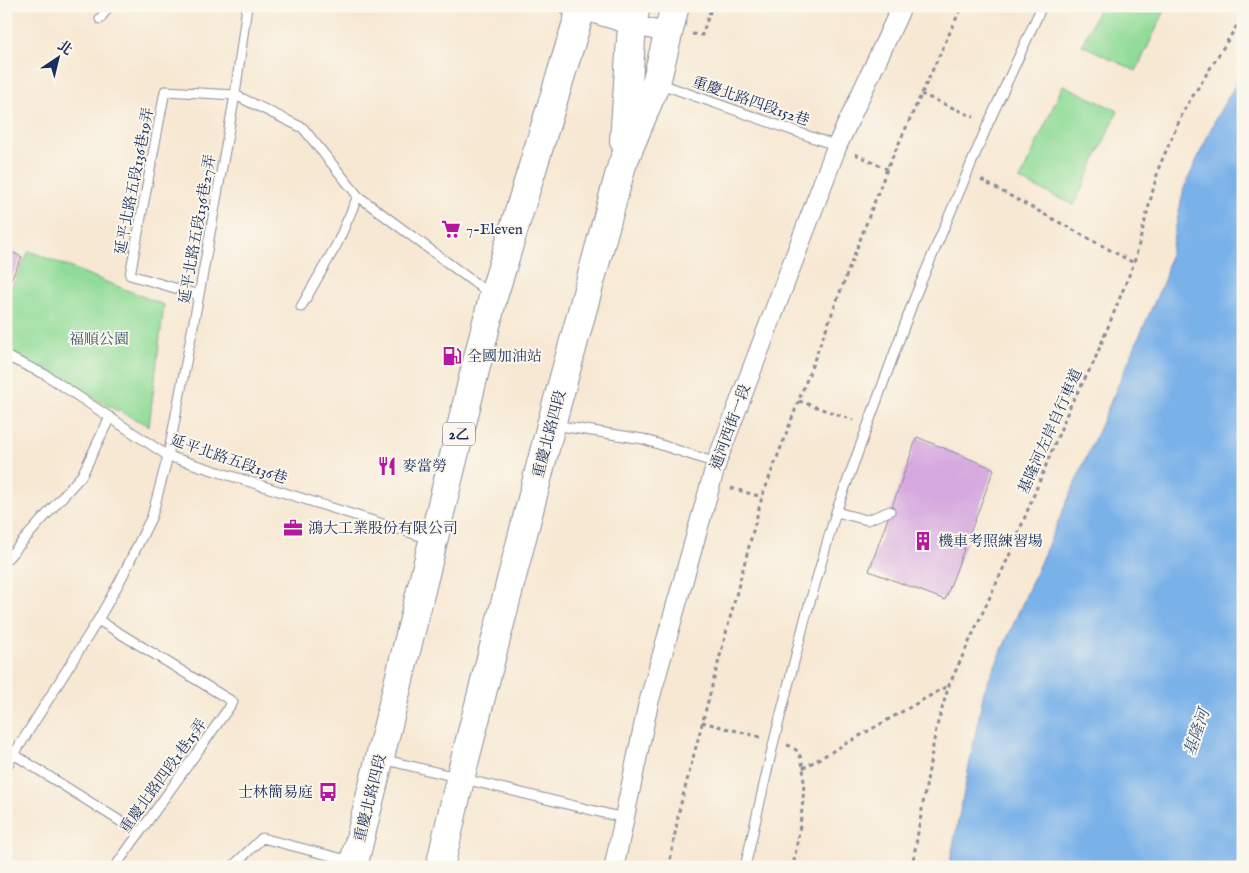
<svg xmlns="http://www.w3.org/2000/svg" width="1249" height="873" viewBox="0 0 1249 873" font-family="'IM FELL English','Noto Serif TC',serif">
  <rect width="100%" height="100%" fill="#fbf7ec"/>
  <filter id="ink" filterUnits="userSpaceOnUse"><feTurbulence type="fractalNoise" baseFrequency=".02" numOctaves="2"/><feDisplacementMap in="SourceGraphic" scale="10" xChannelSelector="R" yChannelSelector="G"/><feConvolveMatrix kernelMatrix="1 2 1 2 8 2 1 2 1" color-interpolation-filters="sRGB"/></filter>
  <filter id="wash" filterUnits="userSpaceOnUse"><feTurbulence type="fractalNoise" baseFrequency=".0096" numOctaves="4" result="noise"/><feDisplacementMap in="SourceGraphic" scale="20" xChannelSelector="R" yChannelSelector="G"/><feGaussianBlur stdDeviation="1.12" result="paint"/><feColorMatrix in="noise" values="0 0 0 0 0 0 0 0 0 0 0 0 0 0 0 0 0 1.4 0 .05"/><feComposite in="paint" operator="in"/></filter>
  <g filter="url(#wash)">
    <rect width="100%" height="100%" fill="#f7e8d3"/>
    <path fill="#90db97" stroke="#56857a" d="M 1100,6 L 1167,6 L 1136,71 L 1082,45 Z
      M 1063,85 L 1118,111 L 1074,205 L 1020,180 Z
      M 29,251 L 164,305 L 149,426 L 6,355 L 6,299 Z"/>
    <path fill="#79b1e9" stroke="#4a70a4" d="M 1243,72 L 1243,867 L 949,867 L 984,691 L 1165,278 L 1184,188 L 1217,116 Z"/>
    <g id="blocks">
      <path fill="#d5a8df" d="M 6,249 L 22,257 L 6,289 Z
        M 917,437 L 994,469 L 945,600 L 869,571 Z"/>
    </g>
  </g>
  <g filter="url(#ink)">
    <use href="#blocks" fill-opacity="0" stroke="#898c98" stroke-width="1"/>
    <g fill="none" stroke-linecap="round" stroke-linejoin="round">
      <g stroke="#898c98" stroke-width="11">
        <path id="lane" d="M 100,19 L 109,6
          M 658,83 L 837,146
          M 199,295 L 130,275 L 165,91 L 235,95 L 303,128 L 358,196 L 491,295
          M 301,307 L 337,244 L 358,196
          M 6,356 L 46,375 L 168,456 L 430,539
          M 554,425 L 643,439 L 716,463
          M 836,512 L 867,520 L 890,511
          M 6,560 L 82,475 L 110,417
          M 98,620 L 233,702 L 115,867
          M 15,755 L 139,833
          M 382,759 L 624,818
          M 6,767 L 98,620 L 120,581 L 152,516 L 168,456 L 199,295 L 235,95 L 247,6
          M 232,867 L 262,838 L 351,861
          M 745,867 L 774,741 L 805,619 L 836,512 L 916,294 L 988,124 L 1042,6"/>
      </g>
      <g stroke="#898c98" stroke-width="21">
        <path id="street" d="M 569,6 L 632,25 L 669,33
          M 614,867 L 648,705 L 717,461 L 837,146 L 902,6"/>
      </g>
      <g stroke="#898c98" stroke-width="30">
        <path id="primary" d="M 624,141 L 632,25 L 636,6
          M 353,867 L 493,297 L 582,6
          M 440,867 L 462,771 L 551,425 L 622,165 L 656,83 L 675,6"/>
      </g>
      <path stroke="#898c98" stroke-width="3" stroke-dasharray="4 4" stroke-linecap="butt" d="M 692,34 L 702,35 L 712,6
        M 921,94 L 974,117
        M 855,154 L 887,169
        M 981,180 L 1134,263
        M 799,401 L 853,420
        M 731,488 L 762,497
        M 702,722 L 760,737
        M 787,745 C 792,746 797,750 799,754 C 811,775 797,842 793,867
        M 803,768 L 949,685
        M 669,867 L 679,811 L 762,497 L 887,169 L 962,6
        M 912,867 L 936,729 L 949,685 L 1009,556 L 1071,404 L 1093,364 L 1134,263 L 1159,167 L 1184,110 L 1243,16"/>
      <use href="#lane" stroke="#fff" stroke-width="9"/>
      <use href="#street" stroke="#fff" stroke-width="19"/>
      <use href="#primary" stroke="#fff" stroke-width="28"/>
    </g>
  </g>
  <defs>
    <g id="supermarket-bare" transform="scale(1.5)"><path d="M-6-5.5h2.5l.6 2H6L4.5 2H-2.5L-4.4-4H-6ZM-1.5 3.2a1.3 1.3 0 1 0 .1 0ZM3 3.2a1.3 1.3 0 1 0 .1 0Z" fill="#b5179e" stroke="#fbf7ec" stroke-width="2.5" paint-order="stroke"/></g>
    <g id="fuel-bare" transform="scale(1.5)"><path d="M-5.5-6h7V0h2V4h1.3V-2.5L3-4.5l.8-.8L6-3V5H2.5V1h-1V6h-7ZM-4.2-4.7v3.2H.2V-4.7Z" fill="#b5179e" stroke="#fbf7ec" stroke-width="2.5" paint-order="stroke"/></g>
    <g id="restaurant-bare" transform="scale(1.5)"><path d="M-5-6h1v4h1v-4h1v4h1v-4h1v5L-1.5 .5V6h-2V.5L-5-1ZM5-6V6H3V1.5H1.5Q1.5-4 5-6Z" fill="#b5179e" stroke="#fbf7ec" stroke-width="2.5" paint-order="stroke"/></g>
    <g id="office-bare" transform="scale(1.5)"><path d="M-6-3h4V-5.5h4V-3h4V5H-6ZM-1-4.5V-3h2v-1.5ZM-6 0V1H6V0Z" fill="#b5179e" stroke="#fbf7ec" stroke-width="2.5" paint-order="stroke"/></g>
    <g id="building-bare" transform="scale(1.5)"><path d="M-4-6H4V6H1V3H-1V6H-4ZM-2.5-4.3h1.7v1.8h-1.7ZM.8-4.3h1.7v1.8H.8ZM-2.5-1h1.7V.8h-1.7ZM.8-1h1.7V.8H.8Z" fill="#b5179e" stroke="#fbf7ec" stroke-width="2.5" paint-order="stroke"/></g>
    <g id="bus-bare" transform="scale(1.5)"><path d="M-5-6H5V4H4V6H2V4H-2V6H-4V4H-5ZM-3.5-4V0h7V-4ZM-3.5 1.2v1.5H-2V1.2ZM2 1.2v1.5H3.5V1.2Z" fill="#b5179e" stroke="#fbf7ec" stroke-width="2.5" paint-order="stroke"/></g>
  </defs>
  <g fill-rule="evenodd">
    <use href="#supermarket-bare" x="451" y="229"/>
    <use href="#fuel-bare" x="452" y="356"/>
    <use href="#restaurant-bare" x="387" y="466"/>
    <use href="#office-bare" x="293" y="528"/>
    <use href="#building-bare" x="923" y="541"/>
    <use href="#bus-bare" x="328" y="792"/>
  </g>
  <g text-anchor="middle" stroke-width="4" stroke-linejoin="round" paint-order="stroke">
    <rect fill="#fbf7ec" stroke="#5e6b89" stroke-width="1" x="443" y="422.5" width="32" height="23" rx="4"/>
    <g font-size="14" font-weight="bold" fill="#1b2f5e">
      <text x="459" y="439">2乙</text>
    </g>
    <g font-size="15" fill="#1b2f5e" stroke="#fbf7ec">
      <text transform="translate(751 101) rotate(19)" y="5">重慶北路四段152巷</text>
      <text transform="translate(134 181) rotate(-79)" y="5">延平北路五段136巷19弄</text>
      <text transform="translate(197 229) rotate(-80)" y="5">延平北路五段136巷27弄</text>
      <text transform="translate(730 427) rotate(-70)" y="5">通河西街一段</text>
      <text transform="translate(1050 431) rotate(-66)" y="5">基隆河左岸自行車道</text>
      <text transform="translate(549 434) rotate(-75)" y="5">重慶北路四段</text>
      <text transform="translate(229 459) rotate(19)" y="5">延平北路五段136巷</text>
      <text transform="translate(163 776) rotate(-54)" y="5">重慶北路四段1巷15弄</text>
      <text transform="translate(370 798) rotate(-76)" y="5">重慶北路四段</text>
    </g>
    <g font-size="15" fill="#1b2f5e" stroke="#fbf7ec" text-anchor="start">
      <text x="466" y="234">7-Eleven</text>
      <text x="467" y="361">全國加油站</text>
      <text x="402" y="471">麥當勞</text>
      <text x="308" y="533">鴻大工業股份有限公司</text>
      <text x="938" y="546">機車考照練習場</text>
      <text x="313" y="797" text-anchor="end">士林簡易庭</text>
    </g>
    <g font-size="15" fill="#385a6c" stroke="#fbf7ec">
      <text x="99" y="344">福順公園</text>
    </g>
    <g font-size="16" font-style="italic" fill="#375688" stroke="#fbf7ec">
      <text transform="translate(1196 732) rotate(-71)" y="6">基隆河</text>
    </g>
  </g>
  <rect width="1249" height="873" fill="none" stroke="#fbf7ec" stroke-width="25"/>
  <g transform="translate(58 58) rotate(35)" stroke="#fbf7ec" stroke-width="4" paint-order="stroke">
  <path d="M0-4L9 19L0 12L-9 19Z" fill="#1b2f5e"/>
  <text y="-8" font-size="14" font-weight="bold" text-anchor="middle" fill="#1b2f5e">北</text>
  </g>
</svg>
